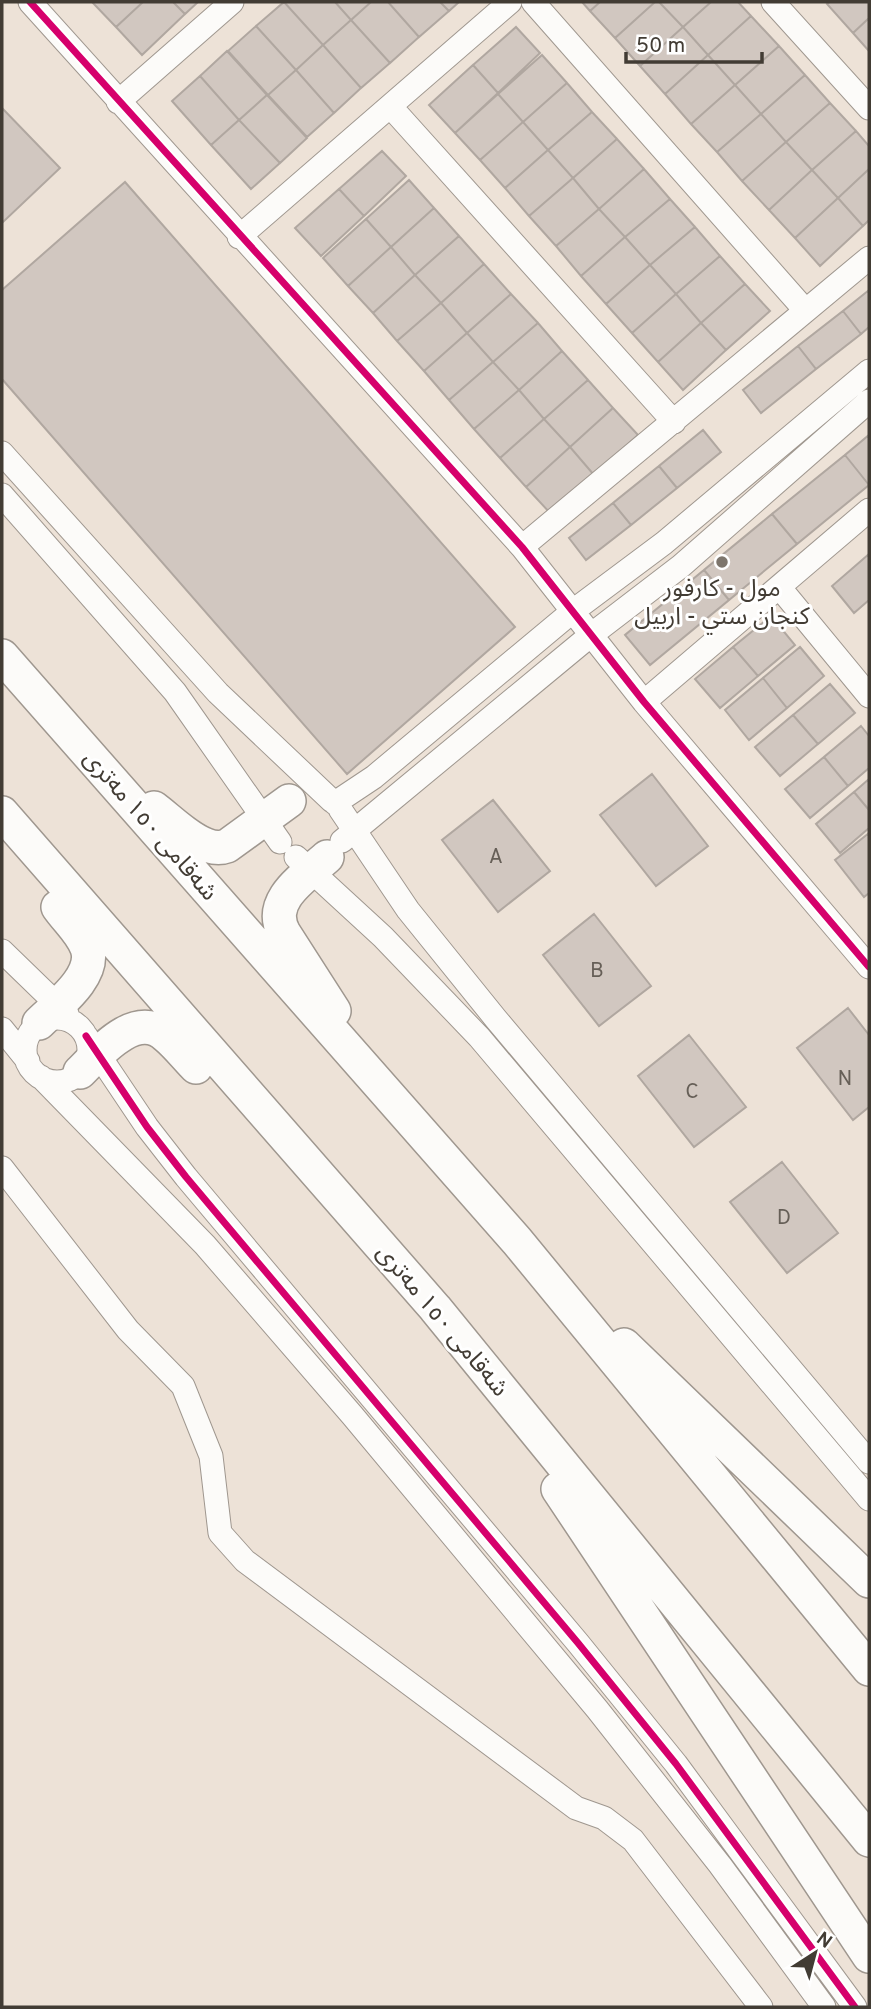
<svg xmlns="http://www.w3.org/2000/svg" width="871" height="2009" viewBox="0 0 871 2009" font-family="Overpass,'Noto Sans Arabic',sans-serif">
  <rect width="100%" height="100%" fill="#ede2d7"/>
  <path fill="#d1c7c0" stroke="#b0a7a0" stroke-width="2" d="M 92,2 L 143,2 L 116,27 Z
    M 143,2 L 173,2 L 185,14 L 142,55 L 116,27 Z
    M 173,2 L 198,2 L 185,14 Z
    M 284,2 L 323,45 L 296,70 L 256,26 Z
    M 284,2 L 335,2 L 351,20 L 323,45 Z
    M 335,2 L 371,2 L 351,20 Z
    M 371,2 L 388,2 L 419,37 L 390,63 L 351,20 Z
    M 388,2 L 440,2 L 449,11 L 419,37 Z
    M 440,2 L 459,2 L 449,11 Z
    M 582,2 L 600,2 L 590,11 Z
    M 600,2 L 655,2 L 615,38 L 590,11 Z
    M 655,2 L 659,2 L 683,27 L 640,66 L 615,38 Z
    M 659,2 L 711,2 L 683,27 Z
    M 711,2 L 738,2 L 751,16 L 708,55 L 683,27 Z
    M 830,2 L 869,2 L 869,18 L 853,33 L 827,4 Z
    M 751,16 L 779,46 L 735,85 L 708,55 Z
    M 869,18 L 869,51 L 853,33 Z
    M 351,20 L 390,63 L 361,88 L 323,45 Z
    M 256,26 L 296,70 L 268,95 L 228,51 Z
    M 516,27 L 540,53 L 498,93 L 473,65 Z
    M 683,27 L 708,55 L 665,94 L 640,66 Z
    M 323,45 L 361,88 L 334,113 L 296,70 Z
    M 779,46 L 805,75 L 761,114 L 735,85 Z
    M 227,51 L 267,95 L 239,120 L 200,76 Z
    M 542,55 L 567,83 L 523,122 L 498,94 Z
    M 708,55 L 735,85 L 691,124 L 665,94 Z
    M 473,65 L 498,93 L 455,133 L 429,105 Z
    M 296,70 L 334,113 L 307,137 L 268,95 Z
    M 805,75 L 830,103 L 786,142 L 761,114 Z
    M 200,76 L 239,120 L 211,145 L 172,101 Z
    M 567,83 L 592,112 L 548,150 L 523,122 Z
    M 735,85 L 761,114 L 717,152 L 691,124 Z
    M 498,94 L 523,122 L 480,160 L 455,133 Z
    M 267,95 L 307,138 L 280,163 L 239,120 Z
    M 830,103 L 856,131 L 812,170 L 786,142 Z
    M 2,108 L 60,168 L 2,223 Z
    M 592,112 L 617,139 L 573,178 L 548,150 Z
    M 761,114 L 786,142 L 742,181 L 717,152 Z
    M 239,120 L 280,163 L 251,189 L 211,145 Z
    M 523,122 L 548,150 L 505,188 L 480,160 Z
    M 856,131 L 869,146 L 869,169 L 838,198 L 812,170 Z
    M 617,139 L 644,169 L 599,209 L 573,178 Z
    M 786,142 L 812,170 L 769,210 L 742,181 Z
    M 548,150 L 573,178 L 529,216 L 505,188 Z
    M 382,151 L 406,176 L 364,216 L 339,189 Z
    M 644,169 L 670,199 L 625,237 L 599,209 Z
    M 869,169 L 869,220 L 863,226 L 838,198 Z
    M 812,170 L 838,198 L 795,238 L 769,210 Z
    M 573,178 L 599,209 L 556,246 L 529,216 Z
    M 409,180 L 434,208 L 391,247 L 366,219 Z
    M 125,182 L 515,627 L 347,774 L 2,379 L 2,290 Z
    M 339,189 L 364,216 L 321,256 L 295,228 Z
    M 838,198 L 863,226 L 820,266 L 795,238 Z
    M 670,199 L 695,227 L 650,265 L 625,237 Z
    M 434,208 L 459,236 L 415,275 L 391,247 Z
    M 599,209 L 625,237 L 581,276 L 556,246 Z
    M 366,219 L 391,247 L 348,286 L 323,258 Z
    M 695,227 L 720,256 L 676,294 L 650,265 Z
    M 459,236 L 484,264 L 441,303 L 415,275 Z
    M 625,237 L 650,265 L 606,304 L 581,276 Z
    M 391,247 L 415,275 L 373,313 L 348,286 Z
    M 720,256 L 745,284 L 701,323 L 676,294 Z
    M 484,264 L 511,294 L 467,333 L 441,303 Z
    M 650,265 L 676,294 L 632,333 L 606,304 Z
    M 415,275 L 441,303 L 397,341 L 373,313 Z
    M 745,284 L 770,311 L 726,350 L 701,323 Z
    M 869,290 L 869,327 L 861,334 L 843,311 Z
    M 511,294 L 538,323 L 493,362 L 467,333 Z
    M 676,294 L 701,323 L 658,362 L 632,333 Z
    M 441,303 L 467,333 L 424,371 L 397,341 Z
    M 843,311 L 861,334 L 816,369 L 798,346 Z
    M 538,323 L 562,351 L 519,390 L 493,362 Z
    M 701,323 L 726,350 L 683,390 L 658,362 Z
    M 467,333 L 493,362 L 449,400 L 424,371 Z
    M 798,346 L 816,369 L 761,413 L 743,390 Z
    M 562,351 L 588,380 L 544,419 L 519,390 Z
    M 493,362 L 519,390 L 474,429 L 449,400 Z
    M 588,380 L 613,408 L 570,447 L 544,419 Z
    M 519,390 L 544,419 L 500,458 L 474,429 Z
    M 613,408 L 638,435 L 594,475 L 570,447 Z
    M 544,419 L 570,447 L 526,487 L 500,458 Z
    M 703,430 L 721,452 L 677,488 L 659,466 Z
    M 869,435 L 869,485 L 845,455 Z
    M 570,447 L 594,475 L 551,514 L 526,487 Z
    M 845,455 L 869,485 L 797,544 L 772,514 Z
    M 659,466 L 677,488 L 631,525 L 613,503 Z
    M 613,503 L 631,525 L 586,560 L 569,538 Z
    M 772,514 L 797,544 L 729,600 L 704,570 Z
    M 869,554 L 869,600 L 854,613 L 832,586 Z
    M 704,570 L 729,600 L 650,665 L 625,635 Z
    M 771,616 L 795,645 L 758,676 L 733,647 Z
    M 733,647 L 758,676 L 720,708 L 695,679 Z
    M 800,647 L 824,676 L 787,708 L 763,678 Z
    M 763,678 L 787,708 L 749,740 L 725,710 Z
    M 830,684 L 855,713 L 818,744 L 793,715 Z
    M 793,715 L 818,744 L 780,776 L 755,747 Z
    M 861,726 L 869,736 L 869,768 L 848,786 L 824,757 Z
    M 824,757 L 848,786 L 810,818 L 785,789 Z
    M 652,774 L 708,846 L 656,886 L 600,815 Z
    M 869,779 L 869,810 L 854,792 Z
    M 854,792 L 869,810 L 869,828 L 840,853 L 816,824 Z
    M 493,800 L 550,871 L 498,912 L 442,840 Z
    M 869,833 L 869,893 L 864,897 L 835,860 Z
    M 594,914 L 651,986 L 599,1026 L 543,955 Z
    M 848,1008 L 869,1035 L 869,1107 L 853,1120 L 797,1048 Z
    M 689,1035 L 746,1107 L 694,1147 L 638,1076 Z
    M 782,1162 L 838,1233 L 787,1273 L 730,1202 Z"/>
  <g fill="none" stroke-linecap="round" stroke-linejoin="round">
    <g stroke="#9f978f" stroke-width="25">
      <path id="minor" d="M 30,2 L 522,547 L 644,702 L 869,967
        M 533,2 L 805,310
        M 773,2 L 869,108
        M 118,102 L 232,2
        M 390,106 L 674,422
        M 239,237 L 510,2
        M 2,453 L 218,693 L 332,801
        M 2,495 L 175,692 L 280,842
        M 522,547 L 869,258
        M 780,588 L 869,696
        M 644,702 L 869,510
        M 335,803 L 374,777 L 573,611 L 664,543 L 869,371
        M 340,809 L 408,910 L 496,1019 L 869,1462
        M 342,841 L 591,635 L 681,566 L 869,401
        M 296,857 L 383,937 L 479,1037 L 869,1499
        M 2,951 L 67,1014
        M25 1050a32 32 0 1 1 64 0a32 32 0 1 1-64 0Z
        M 2,1029 L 28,1061
        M 86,1036 L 147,1127 L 186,1177 L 578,1643 L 676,1764 L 855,2007
        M 41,1077 L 205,1245 L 352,1415 L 597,1709 L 720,1865 L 824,2007
        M 2,1168 L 128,1330 L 183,1386 L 211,1456 L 220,1533 L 245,1561 L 576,1808 L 604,1818 L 633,1840 L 761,2007"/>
    </g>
    <g stroke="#9f978f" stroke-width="36">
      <path id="highway" d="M 2,656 L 517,1241 L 869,1669
        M 154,808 C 173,822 203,855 227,846 L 289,801
        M 2,813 L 435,1308 L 869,1840
        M 327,857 C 305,877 266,900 284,933 L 334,1011
        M 39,1023 C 56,1006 97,976 87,948 C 82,933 67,920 58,907
        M 80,1072 C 100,1052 136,1009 166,1036 C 177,1045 186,1057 196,1067
        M 624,1345 L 869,1581
        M 558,1489 L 869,1956"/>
    </g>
    <use href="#minor" stroke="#fcfbf9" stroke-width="23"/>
    <use href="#highway" stroke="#fcfbf9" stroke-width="33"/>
    <g stroke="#fff" stroke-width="11">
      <path id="cycleway" d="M 30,2 L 522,547 L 644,702 L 869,967
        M 86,1036 L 147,1127 L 186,1177 L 578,1643 L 676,1764 L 855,2007"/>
    </g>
    <use href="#cycleway" stroke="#d6006c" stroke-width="7"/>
  </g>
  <circle fill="#7e766d" stroke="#fff" stroke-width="2.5" cx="722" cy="562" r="7"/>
  <g text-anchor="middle" stroke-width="6" stroke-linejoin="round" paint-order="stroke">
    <g font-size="21" fill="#665f57">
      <text x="496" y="863">A</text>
      <text x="597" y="977">B</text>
      <text x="845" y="1085">N</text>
      <text x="692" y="1098">C</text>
      <text x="784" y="1224">D</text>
    </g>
    <g font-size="24" fill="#423c34" stroke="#fff">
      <text x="722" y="596">مول - كارفور<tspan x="722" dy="28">كنجان ستي - اربيل</tspan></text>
    </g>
    <g font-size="24" fill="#423c34" stroke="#fff">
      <text transform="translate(151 825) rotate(49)" y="8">شەقامی ١٥٠ مەتری</text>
      <text transform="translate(443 1320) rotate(50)" y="8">شەقامی ١٥٠ مەتری</text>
    </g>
  </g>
  <rect width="871" height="2009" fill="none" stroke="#423c34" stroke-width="7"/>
  <g transform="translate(815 1953) rotate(36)" stroke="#ffffff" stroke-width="5" paint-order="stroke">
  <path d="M0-5L12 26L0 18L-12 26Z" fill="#423c34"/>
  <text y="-10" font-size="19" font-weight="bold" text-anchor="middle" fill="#423c34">N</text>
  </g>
  <path d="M626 52v10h136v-10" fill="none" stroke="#423c34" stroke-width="3.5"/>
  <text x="636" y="52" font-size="21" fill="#423c34" stroke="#ffffff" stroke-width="5" paint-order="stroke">50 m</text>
</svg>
